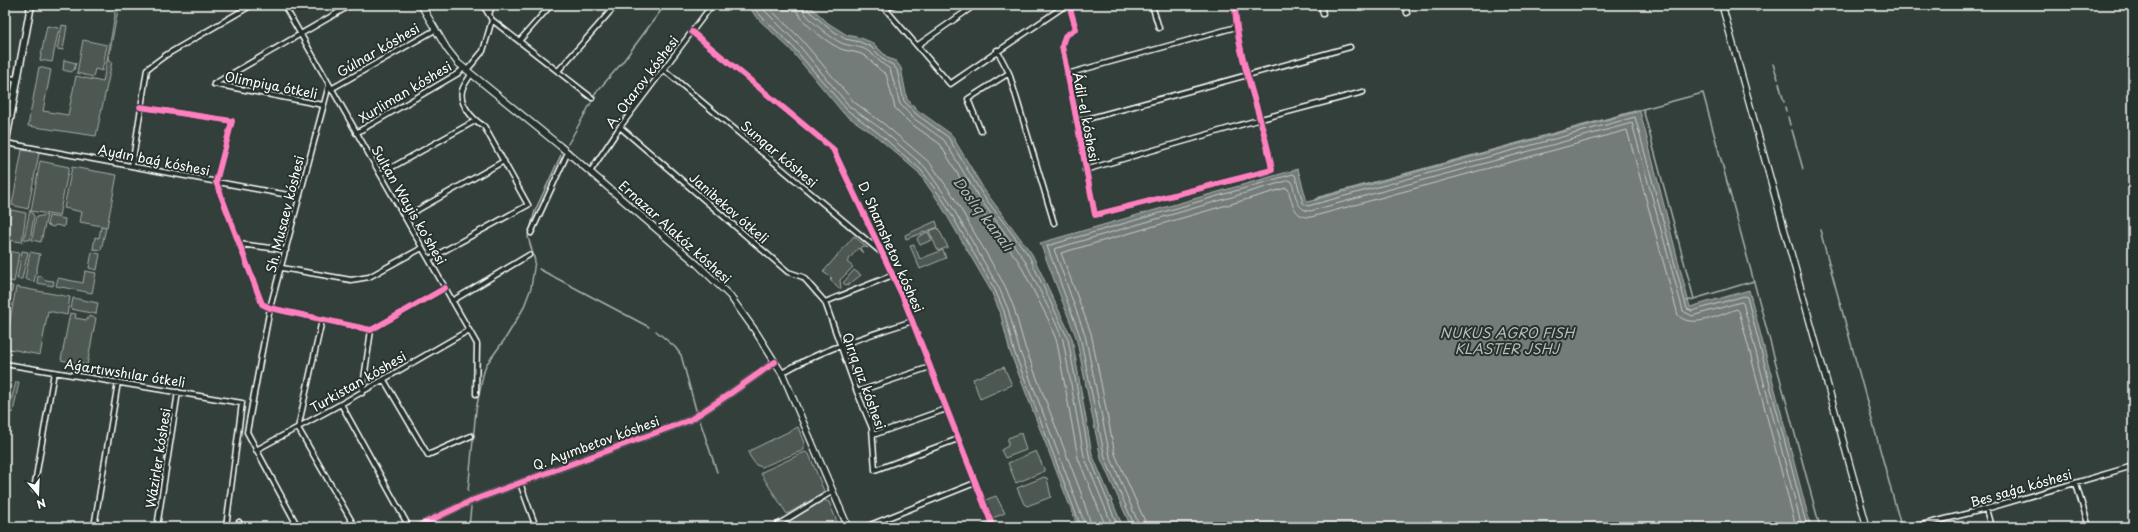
<svg xmlns="http://www.w3.org/2000/svg" width="2138" height="532" viewBox="0 0 2138 532" font-family="'Playpen Sans',sans-serif">
  <rect width="100%" height="100%" fill="#333f3a"/>
  <filter id="ink" filterUnits="userSpaceOnUse"><feTurbulence type="fractalNoise" baseFrequency=".025" numOctaves="2"/><feDisplacementMap in="SourceGraphic" scale="8" xChannelSelector="R" yChannelSelector="G"/><feConvolveMatrix kernelMatrix="1 2 1 2 8 2 1 2 1" color-interpolation-filters="sRGB"/></filter>
  <g filter="url(#ink)">
    <path fill="#4d5853" stroke="#a6aca9" d="M 112,5 L 119,5 L 108,61 L 112,62 L 96,136 L 28,126 L 39,67 L 51,70 L 43,111 L 68,115 L 76,76 L 103,82 L 115,15 Z
      M 62,25 L 67,26 L 63,50 L 57,49 Z
      M 47,26 L 59,28 L 52,62 L 40,60 Z
      M 83,40 L 107,45 L 102,71 L 95,69 L 93,77 L 77,73 Z
      M 64,60 L 76,63 L 74,70 L 71,72 L 63,70 Z
      M 22,150 L 39,153 L 28,209 L 12,205 Z
      M 40,161 L 69,167 L 59,216 L 31,211 Z
      M 72,167 L 117,175 L 107,227 L 80,222 L 82,212 L 64,208 Z
      M 11,210 L 26,213 L 22,242 L 9,240 L 7,234 Z
      M 30,210 L 34,216 L 30,240 L 24,239 Z
      M 47,215 L 41,242 L 32,240 L 36,217 Z
      M 49,216 L 65,219 L 64,227 L 56,225 L 53,227 L 47,225 Z
      M 936,221 L 938,227 L 906,239 L 905,235 Z
      M 101,227 L 106,228 L 101,250 L 93,249 L 95,237 L 99,238 Z
      M 938,228 L 948,247 L 938,251 L 929,231 Z
      M 928,232 L 932,240 L 920,245 L 917,239 L 919,236 Z
      M 854,236 L 868,248 L 862,246 L 860,248 L 863,253 L 858,248 L 847,262 L 853,267 L 840,280 L 841,288 L 839,289 L 830,280 L 832,278 L 823,272 Z
      M 914,245 L 920,259 L 943,250 L 946,258 L 920,269 L 910,246 Z
      M 8,251 L 19,253 L 14,282 L 5,280 L 5,254 Z
      M 22,251 L 28,252 L 22,279 L 17,279 Z
      M 30,252 L 40,254 L 34,282 L 25,279 Z
      M 92,252 L 100,254 L 97,270 L 89,268 Z
      M 854,270 L 861,275 L 847,286 L 843,283 Z
      M 85,271 L 96,273 L 92,293 L 56,286 L 58,278 L 83,283 Z
      M 38,276 L 43,277 L 46,280 L 54,281 L 53,286 L 37,283 Z
      M 5,285 L 13,286 L 5,327 Z
      M 16,287 L 70,297 L 67,315 L 48,311 L 40,355 L 5,348 Z
      M 73,298 L 98,303 L 96,314 L 71,309 Z
      M 70,313 L 76,314 L 75,318 L 87,320 L 89,316 L 96,318 L 87,365 L 61,360 Z
      M 1004,367 L 1012,385 L 980,399 L 973,379 Z
      M 16,382 L 19,382 L 13,413 L 5,411 L 5,408 L 9,409 Z
      M 798,427 L 804,443 L 804,450 L 762,467 L 756,465 L 749,455 L 749,451 Z
      M 1021,433 L 1026,450 L 1005,458 L 1001,450 L 1008,446 L 1008,438 Z
      M 1036,451 L 1045,471 L 1016,483 L 1008,463 Z
      M 805,452 L 809,454 L 824,491 L 822,494 L 787,514 L 761,474 L 762,472 Z
      M 1044,477 L 1047,478 L 1051,497 L 1027,506 L 1024,504 L 1017,488 Z
      M 996,496 L 1005,513 L 993,518 L 985,500 Z
      M 824,500 L 829,502 L 839,527 L 790,527 L 787,522 Z"/>
    <path fill="#737b78" stroke="#abb0ae" d="M 748,5 L 809,5 L 828,23 L 847,35 L 861,38 L 873,43 L 888,58 L 896,61 L 901,68 L 907,99 L 919,111 L 951,134 L 985,191 L 1032,254 L 1072,338 L 1092,454 L 1123,527 L 1078,527 L 1010,352 L 1000,312 L 991,291 L 939,202 L 919,173 L 875,135 L 844,114 L 790,49 L 756,17 Z
      M 1640,111 L 1690,307 L 1749,290 L 1811,527 L 1131,527 L 1101,459 L 1076,337 L 1040,243 L 1298,169 L 1307,202 Z"/>
    <g fill="none" stroke-linecap="round" stroke-linejoin="round">
      <path stroke="#c7cac9" stroke-width="1" d="M 752,5 L 759,14 L 793,47 L 847,110 L 877,132 L 921,170 L 943,200 L 995,290 L 1004,311 L 1014,351 L 1081,527
        M 759,5 L 797,43 L 850,107 L 880,128 L 925,167 L 947,198 L 999,288 L 1008,309 L 1019,349 L 1086,527
        M 766,5 L 801,39 L 854,102 L 884,124 L 930,163 L 952,194 L 1005,286 L 1014,308 L 1025,347 L 1080,490 L 1092,527
        M 795,5 C 796,20 828,43 841,49 C 849,52 857,51 865,56 C 873,61 877,69 886,74 L 895,108 L 910,123 L 940,144 L 973,200 L 1019,262 L 1048,319 L 1057,342 L 1078,458 L 1106,527
        M 801,5 C 802,16 834,41 844,44 C 853,47 861,46 868,51 C 877,57 881,64 890,69 L 900,104 L 913,118 L 944,140 L 978,196 L 1024,259 L 1053,317 L 1063,340 L 1084,456 L 1113,527
        M 806,5 L 808,10 L 826,26 L 845,39 L 860,42 L 871,47 L 885,61 L 893,65 L 897,70 L 904,101 L 916,114 L 948,137 L 982,194 L 1029,256 L 1068,339 L 1089,455 L 1118,527
        M 1135,527 L 1105,458 L 1080,336 L 1047,246 L 1293,174 L 1295,175 L 1303,203 L 1308,206 L 1635,117 L 1687,309 L 1692,311 L 1744,296 L 1747,297 L 1807,527
        M 1140,527 L 1110,456 L 1085,335 L 1054,249 L 1290,180 L 1292,182 C 1295,192 1296,211 1310,211 L 1632,123 L 1683,311 L 1692,316 L 1741,302 L 1743,303 L 1802,527
        M 1146,527 L 1144,519 L 1115,454 L 1091,333 L 1061,253 L 1286,188 L 1288,189 C 1292,202 1294,219 1311,217 L 1627,130 L 1678,315 C 1691,330 1721,314 1737,309 L 1739,311 L 1796,527"/>
      <path stroke="#abb0ae" stroke-width="1.5" d="M 1773,64 L 1778,79
        M 1779,83 L 1784,102
        M 593,96 L 621,64 L 665,5
        M 1785,107 L 1786,111
        M 1643,109 L 1703,93 L 1820,527
        M 1788,117 L 1790,125
        M 1792,130 L 1803,169
        M 568,144 L 591,103
        M 1315,200 L 1320,197 L 1643,109 L 1694,299
        M 1820,230 L 1901,526
        M 539,269 L 649,327
        M 1687,301 L 1754,281
        M 656,331 L 675,347 L 681,355 L 696,410
        M 700,421 L 717,472
        M 468,491 L 476,410 L 483,375 L 486,365 L 505,339 L 523,309 L 531,288 L 535,261 L 528,237 L 535,211 L 561,155
        M 469,527 L 471,507"/>
      <g stroke="#fff" stroke-width="7">
        <path id="minor" d="M 284,5 L 477,344 L 476,394
          M 483,5 L 492,20 L 592,98
          M 882,5 L 950,84 L 1066,5
          M 1069,5 L 1076,29 L 1065,36 L 1062,46 L 1095,215 L 1272,170 C 1263,114 1237,62 1235,5
          M 1152,5 L 1159,28
          M 1321,5 L 1323,14
          M 1405,5 L 1407,13
          M 1756,5 L 1757,8
          M 885,9 L 894,5
          M 489,15 L 492,5
          M 692,32 L 833,149 L 902,295 L 993,527
          M 520,40 L 551,5
          M 918,45 L 975,5
          M 997,50 L 1009,73 L 1054,223
          M 663,69 L 882,253
          M 467,70 L 483,51 L 492,20
          M 558,71 L 616,5
          M 1067,74 L 1236,27
          M 5,78 L 18,79
          M 214,84 L 351,5
          M 214,84 L 323,105
          M 331,89 L 435,30
          M 140,107 L 232,121 L 216,182 L 262,304 L 270,308 L 371,330 L 445,288
          M 1076,122 L 1350,47
          M 620,127 L 788,272 L 803,277 L 825,302 L 857,392 L 872,428 L 875,470 L 958,439
          M 981,131 L 968,99 L 1009,73
          M 356,133 L 457,74 L 464,68
          M 6,143 L 299,197
          M 132,166 L 147,69 L 166,55 L 252,5
          M 1085,170 L 1261,119 L 1363,92
          M 590,172 L 620,127 L 712,5
          M 380,174 L 475,121
          M 405,217 L 504,161
          M 531,233 L 568,152
          M 239,244 L 286,250
          M 429,259 L 528,205 L 484,126 C 473,120 459,104 462,91 C 463,85 469,79 471,74
          M 282,268 L 351,280 L 369,277 L 422,248
          M 452,301 L 529,255
          M 825,302 L 893,275
          M 322,320 L 298,428 L 355,527
          M 5,364 L 242,403 L 226,527
          M 782,373 C 822,349 868,336 912,321
          M 384,380 L 428,455 L 471,436
          M 857,392 L 930,367
          M 362,393 L 371,330
          M 341,404 L 409,527
          M 873,435 L 946,409
          M 256,450 L 341,404 L 469,330
          M 520,483 L 536,527
          M 2076,484 L 2089,527
          M 34,489 L 54,372
          M 1986,509 L 1991,527
          M 239,522 L 242,527
          M 94,527 L 118,382
          M 157,527 L 178,392
          M 298,527 L 247,432 L 270,308 L 329,85
          M 774,527 L 833,491
          M 865,527 L 975,483
          M 984,527 L 992,524
          M 1913,527 L 1986,509 L 2133,466"/>
      </g>
      <g stroke="#fff" stroke-width="8">
        <path id="tertiary" d="M 416,527 L 471,501 L 690,420 L 728,395 L 775,362"/>
      </g>
      <g stroke="#fff" stroke-width="8">
        <path id="secondary" d="M 421,5 L 447,49 L 458,63 L 560,146 L 697,264 L 730,296 L 756,332 L 783,375 L 848,527
          M 1722,5 L 1867,527"/>
      </g>
      <g stroke="#fff" stroke-width="9">
        <path id="primary" d="M 5,146 L 31,5"/>
      </g>
      <use href="#minor" stroke="#26332d" stroke-width="4"/>
      <use href="#tertiary" stroke="#26332d" stroke-width="5"/>
      <use href="#secondary" stroke="#26332d" stroke-width="5.5"/>
      <use href="#primary" stroke="#26332d" stroke-width="6"/>
      <g stroke="#26332d" stroke-width="8">
        <path id="cycleway" d="M 1069,5 L 1076,29 L 1065,36 L 1062,46 L 1095,215 L 1272,170 C 1263,114 1237,62 1235,5
          M 692,32 L 833,149 L 902,295 L 993,527
          M 140,107 L 232,121 L 216,182 L 262,304 L 270,308 L 371,330 L 445,288
          M 416,527 L 471,501 L 690,420 L 728,395 L 775,362"/>
      </g>
      <use href="#cycleway" stroke="#ff80c0" stroke-width="6"/>
    </g>
  </g>
  <g text-anchor="middle" stroke-width="4" stroke-linejoin="round" paint-order="stroke">
    <g font-size="13" fill="#fff" stroke="#26332d">
      <text transform="translate(378 50) rotate(-30)" y="5">Gúlnar kóshesi</text>
      <text transform="translate(642 82) rotate(-53)" y="5">A. Otarov kóshesi</text>
      <text transform="translate(271 85) rotate(11)" y="5">Olimpiya ótkeli</text>
      <text transform="translate(405 92) rotate(-31)" y="5">Xurliman kóshesi</text>
      <text transform="translate(1086 117) rotate(79)" y="5">Ádil-el kóshesi</text>
      <text transform="translate(779 154) rotate(40)" y="5">Sunqar kóshesi</text>
      <text transform="translate(154 160) rotate(11)" y="5">Aydın baǵ kóshesi</text>
      <text transform="translate(409 205) rotate(60)" y="5">Sultan Wayis ko'shesi</text>
      <text transform="translate(729 208) rotate(41)" y="5">Janibekov ótkeli</text>
      <text transform="translate(285 214) rotate(-76)" y="5">Sh. Musaev kóshesi</text>
      <text transform="translate(675 232) rotate(42)" y="5">Ernazar Alakóz kóshesi</text>
      <text transform="translate(891 247) rotate(66)" y="5">D. Shamshetov kóshesi</text>
      <text transform="translate(125 373) rotate(9)" y="5">Aǵartıwshılar ótkeli</text>
      <text transform="translate(864 381) rotate(70)" y="5">Qırıq qız kóshesi</text>
      <text transform="translate(358 382) rotate(-30)" y="5">Turkistan kóshesi</text>
      <text transform="translate(596 443) rotate(-20)" y="5">Q. Ayımbetov kóshesi</text>
      <text transform="translate(158 458) rotate(-81)" y="5">Wázirler kóshesi</text>
      <text transform="translate(2021 488) rotate(-16)" y="5">Bes saǵa kóshesi</text>
    </g>
    <g font-size="14" font-style="italic" fill="#b9bdbc" stroke="#26332d">
      <text transform="translate(983 214) rotate(53)" y="5">Doslıq kanalı</text>
      <text x="1507" y="338">NUKUS AGRO FISH<tspan x="1507" dy="16">KLASTER JSHJ</tspan></text>
    </g>
  </g>
  <rect width="2138" height="532" fill="none" stroke="#26332d" stroke-width="20"/>
  <rect x="10" y="10" width="2118" height="512" fill="none" stroke="#fff" stroke-width="1.5" filter="url(#ink)"/>
  <g transform="translate(38 494) rotate(161)" stroke="#26332d" stroke-width="3" paint-order="stroke">
  <path d="M0-3L7 15L0 10L-7 15Z" fill="#ffffff"/>
  <text y="-6" font-size="11" font-weight="bold" text-anchor="middle" fill="#ffffff">N</text>
  </g>
</svg>
